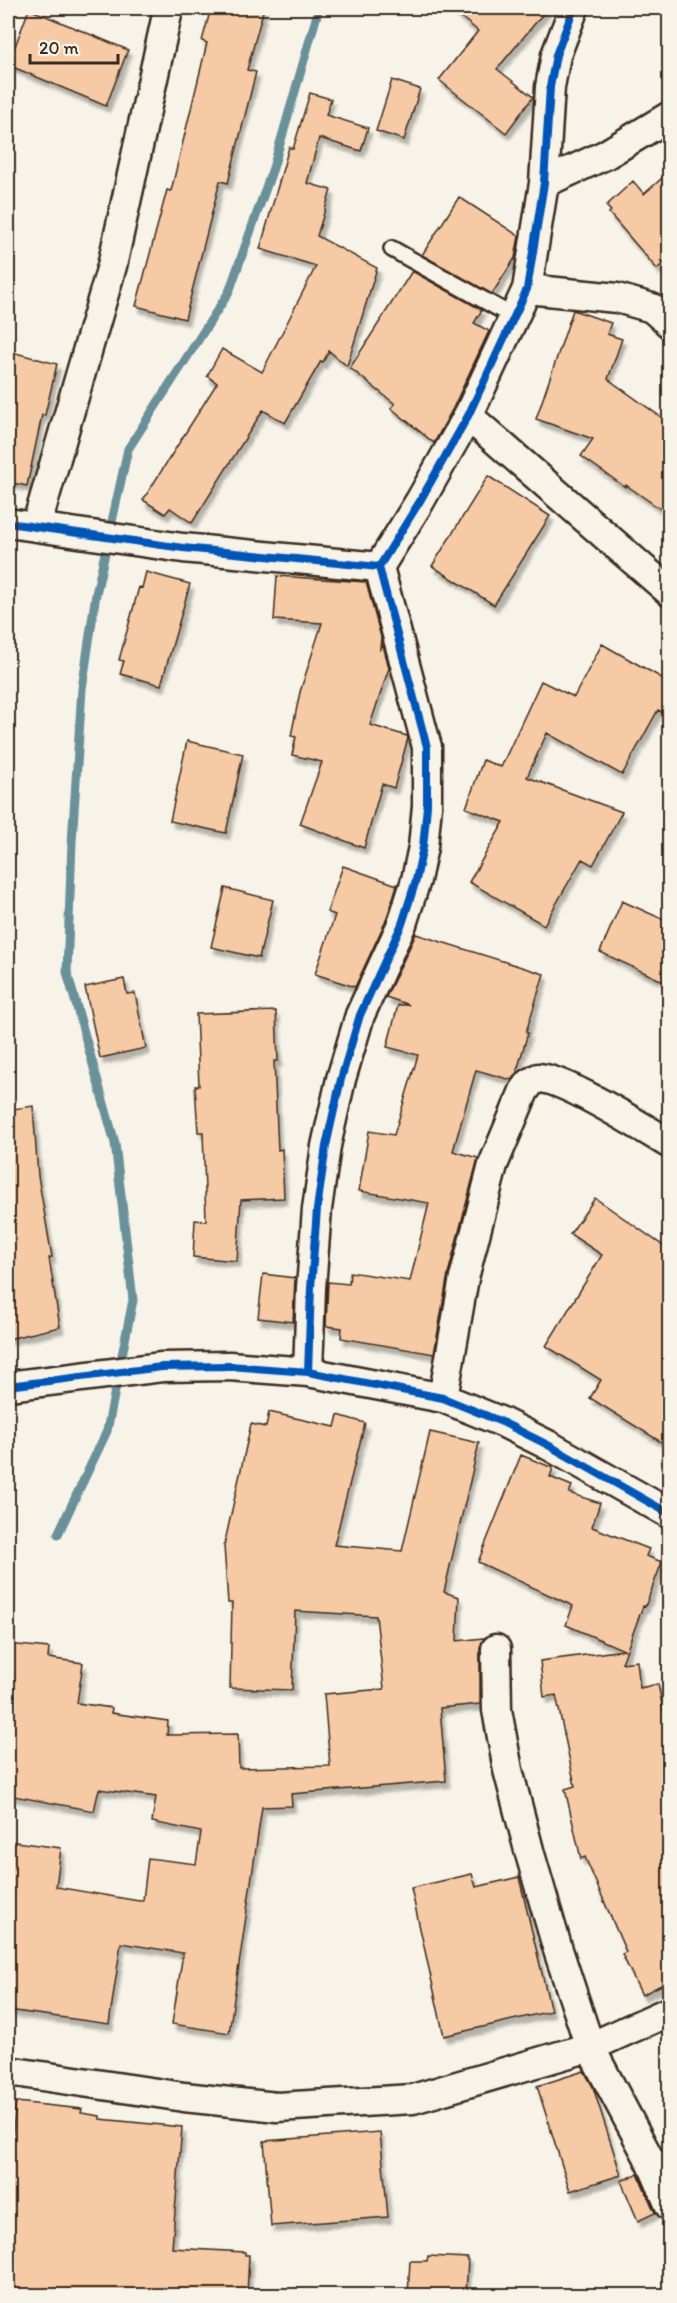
<svg xmlns="http://www.w3.org/2000/svg" width="677" height="2303" viewBox="0 0 677 2303" font-family="Itim,sans-serif">
  <defs>
    <filter id="shadow"><feDropShadow dx="3.5" dy="6" stdDeviation="1.5" flood-color="#0004"/></filter>
  </defs>
  <rect width="100%" height="100%" fill="#f7f3e8"/>
  <filter id="ink" filterUnits="userSpaceOnUse"><feTurbulence type="fractalNoise" baseFrequency=".0167" numOctaves="2"/><feDisplacementMap in="SourceGraphic" scale="12" xChannelSelector="R" yChannelSelector="G"/><feConvolveMatrix kernelMatrix="1 2 1 2 8 2 1 2 1" color-interpolation-filters="sRGB"/></filter>
  <g filter="url(#ink)">
    <g fill="none" stroke-linecap="round" stroke-linejoin="round">
      <path stroke="#6a9099" stroke-width="9" d="M 58,1534 L 107,1431 L 133,1300 L 115,1143 L 67,972 L 72,842 L 82,689 L 96,594 L 128,449 L 229,292 L 273,168 L 319,8"/>
    </g>
    <path fill="#f6caa5" stroke="#3b2a1e" stroke-width="1.5" filter="url(#shadow)" d="M 211,8 L 264,8 L 247,70 L 256,72 L 228,183 L 220,181 L 185,319 L 136,306 L 167,190 L 171,191 L 207,43 L 202,41 Z
      M 450,8 L 548,8 L 497,69 L 533,97 L 506,133 L 439,80 L 478,31 Z
      M 29,9 L 128,50 L 106,106 L 8,65 Z
      M 392,80 L 420,89 L 404,140 L 376,131 Z
      M 310,93 L 331,99 L 326,115 L 368,128 L 361,151 L 319,138 L 307,183 L 331,190 L 317,236 L 377,268 L 347,366 L 329,351 L 323,362 L 321,361 L 285,423 L 263,410 L 192,523 L 170,508 L 165,514 L 143,500 L 217,383 L 207,376 L 222,349 L 262,372 L 316,266 L 260,249 L 289,147 L 293,149 Z
      M 669,172 L 669,258 L 657,269 L 609,213 L 611,211 L 606,206 L 633,181 L 644,194 Z
      M 459,197 L 519,236 L 515,258 L 492,294 L 422,255 Z
      M 412,271 L 482,310 L 474,323 L 489,331 L 453,408 L 434,443 L 391,408 L 395,404 L 350,368 Z
      M 573,310 L 611,323 L 607,334 L 622,339 L 608,379 L 669,423 L 669,515 L 626,485 L 625,487 L 581,456 L 593,439 L 536,419 Z
      M 8,351 L 57,364 L 45,415 L 42,415 L 27,486 L 8,482 Z
      M 488,476 L 550,516 L 494,605 L 432,566 Z
      M 146,572 L 190,584 L 161,685 L 120,674 L 124,661 L 119,660 L 139,587 L 142,588 Z
      M 277,576 L 366,582 L 381,637 L 380,649 L 383,645 L 389,668 L 370,725 L 407,736 L 408,738 L 394,788 L 382,784 L 364,848 L 300,824 L 322,762 L 292,755 L 296,737 L 291,736 L 300,692 L 322,623 L 274,620 Z
      M 602,644 L 669,682 L 669,716 L 658,710 L 622,775 L 547,733 L 527,777 L 622,812 L 593,865 L 582,859 L 544,925 L 469,882 L 504,822 L 466,808 L 483,760 L 501,767 L 541,681 L 574,697 Z
      M 187,741 L 243,754 L 226,833 L 170,821 Z
      M 343,866 L 397,885 L 387,918 L 355,987 L 315,974 L 335,915 L 327,912 Z
      M 225,888 L 273,900 L 259,958 L 211,947 Z
      M 622,901 L 669,922 L 669,984 L 600,952 Z
      M 416,934 L 544,974 L 526,1032 L 528,1033 L 516,1074 L 511,1080 L 476,1070 L 453,1151 L 478,1158 L 448,1274 L 434,1354 L 341,1338 L 342,1328 L 326,1326 L 328,1282 L 349,1284 L 350,1272 L 410,1281 L 429,1203 L 359,1191 L 369,1131 L 394,1135 L 418,1055 L 387,1047 L 398,1005 L 409,1005 L 386,997 Z
      M 124,979 L 127,994 L 135,993 L 146,1048 L 100,1058 L 85,987 Z
      M 276,1011 L 278,1061 L 274,1061 L 278,1150 L 282,1149 L 284,1198 L 241,1200 L 237,1261 L 193,1257 L 195,1220 L 206,1221 L 203,1132 L 198,1132 L 195,1086 L 199,1086 L 196,1014 Z
      M 33,1106 L 38,1176 L 52,1257 L 49,1258 L 60,1327 L 8,1339 L 8,1110 Z
      M 595,1198 L 669,1250 L 669,1447 L 590,1398 L 601,1380 L 546,1346 L 602,1255 L 570,1234 Z
      M 263,1274 L 295,1278 L 293,1322 L 258,1318 Z
      M 269,1412 L 335,1427 L 338,1415 L 365,1423 L 334,1545 L 402,1551 L 430,1432 L 479,1443 L 444,1592 L 459,1597 L 457,1641 L 484,1638 L 480,1649 L 480,1704 L 440,1708 L 446,1781 L 291,1794 L 292,1806 L 262,1807 L 229,2033 L 172,2024 L 183,1953 L 121,1943 L 109,2024 L 8,2010 L 8,1841 L 61,1848 L 56,1887 L 139,1901 L 143,1900 L 148,1858 L 196,1864 L 201,1832 L 152,1822 L 156,1797 L 99,1789 L 94,1811 L 8,1795 L 8,1644 L 49,1648 L 48,1658 L 83,1663 L 77,1703 L 112,1708 L 111,1713 L 168,1721 L 167,1735 L 238,1734 L 239,1768 L 330,1766 L 324,1694 L 384,1689 L 376,1616 L 295,1611 L 292,1690 L 230,1688 L 232,1603 L 228,1603 L 224,1546 L 251,1424 L 266,1427 Z
      M 521,1455 L 553,1468 L 550,1477 L 572,1486 L 569,1493 L 600,1503 L 592,1527 L 649,1549 L 646,1556 L 662,1562 L 645,1607 L 643,1606 L 622,1663 L 637,1661 L 640,1688 L 658,1684 L 669,1739 L 669,1981 L 642,1995 L 622,1954 L 626,1952 L 585,1857 L 581,1859 L 565,1789 L 575,1786 L 556,1695 L 544,1697 L 540,1661 L 624,1650 L 566,1625 L 573,1606 L 478,1562 Z
      M 472,1874 L 476,1887 L 519,1877 L 551,2011 L 444,2036 L 411,1888 Z
      M 584,2071 L 593,2087 L 621,2175 L 570,2191 L 537,2086 Z
      M 16,2102 L 82,2109 L 81,2113 L 100,2116 L 100,2119 L 182,2127 L 172,2248 L 245,2252 L 245,2255 L 249,2255 L 247,2295 L 8,2295 L 8,2178 Z
      M 380,2132 L 388,2217 L 271,2226 L 264,2141 Z
      M 638,2174 L 655,2213 L 638,2221 L 621,2181 Z
      M 428,2256 L 468,2258 L 466,2295 L 408,2295 L 410,2261 L 427,2261 Z"/>
    <g fill="none" stroke-linecap="round" stroke-linejoin="round">
      <g stroke="#3b2a1e" stroke-width="20">
        <path id="service" d="M 392,249 L 514,317"/>
      </g>
      <g stroke="#3b2a1e" stroke-width="33">
        <path id="minor" d="M 544,183 L 605,155 L 670,116
          M 527,289 L 617,298 L 652,308 L 670,324
          M 468,416 L 670,592
          M 8,523 L 183,548 L 379,567 L 420,501 L 468,416 L 527,289 L 544,183 L 550,87 L 556,55 L 574,8
          M 36,527 L 112,266 L 168,10
          M 308,1372 L 311,1288 L 317,1209 L 326,1146 L 341,1079 L 360,1015 L 402,924 L 416,880 L 423,847 L 427,806 L 427,747 L 379,567
          M 8,1386 L 162,1367 L 229,1366 L 308,1372 L 443,1398 L 502,1422 L 548,1445 L 670,1514
          M 443,1398 L 464,1278 L 493,1165 L 524,1091 L 530,1083 L 538,1078 C 562,1077 645,1129 670,1144
          M 496,1649 L 497,1710 L 508,1770 L 530,1854 L 558,1950 L 590,2047 L 652,2164 L 670,2206
          M 8,2071 L 184,2097 L 277,2107 L 413,2099 L 590,2047 L 670,2011"/>
      </g>
      <use href="#service" stroke="#f7f3e8" stroke-width="15"/>
      <use href="#minor" stroke="#f7f3e8" stroke-width="28"/>
      <g stroke="#f7f3e8" stroke-width="11">
        <path id="cycleway" d="M 8,523 L 183,548 L 379,567 L 420,501 L 468,416 L 527,289 L 544,183 L 550,87 L 556,55 L 574,8
          M 308,1372 L 311,1288 L 317,1209 L 326,1146 L 341,1079 L 360,1015 L 402,924 L 416,880 L 423,847 L 427,806 L 427,747 L 379,567
          M 8,1386 L 162,1367 L 229,1366 L 308,1372 L 443,1398 L 502,1422 L 548,1445 L 670,1514"/>
      </g>
      <use href="#cycleway" stroke="#0057b8" stroke-width="8"/>
    </g>
  </g>
  <rect width="677" height="2303" fill="none" stroke="#f7f3e8" stroke-width="30"/>
  <rect x="15" y="15" width="647" height="2273" fill="none" stroke="#3b2a1e" stroke-width="2" filter="url(#ink)"/>
  <path d="M30 54v9h88v-9" fill="none" stroke="#3b2a1e" stroke-width="3"/>
  <text x="39" y="54" font-size="18" fill="#3b2a1e" stroke="#f7f3e8" stroke-width="4.5" paint-order="stroke">20 m</text>
</svg>
